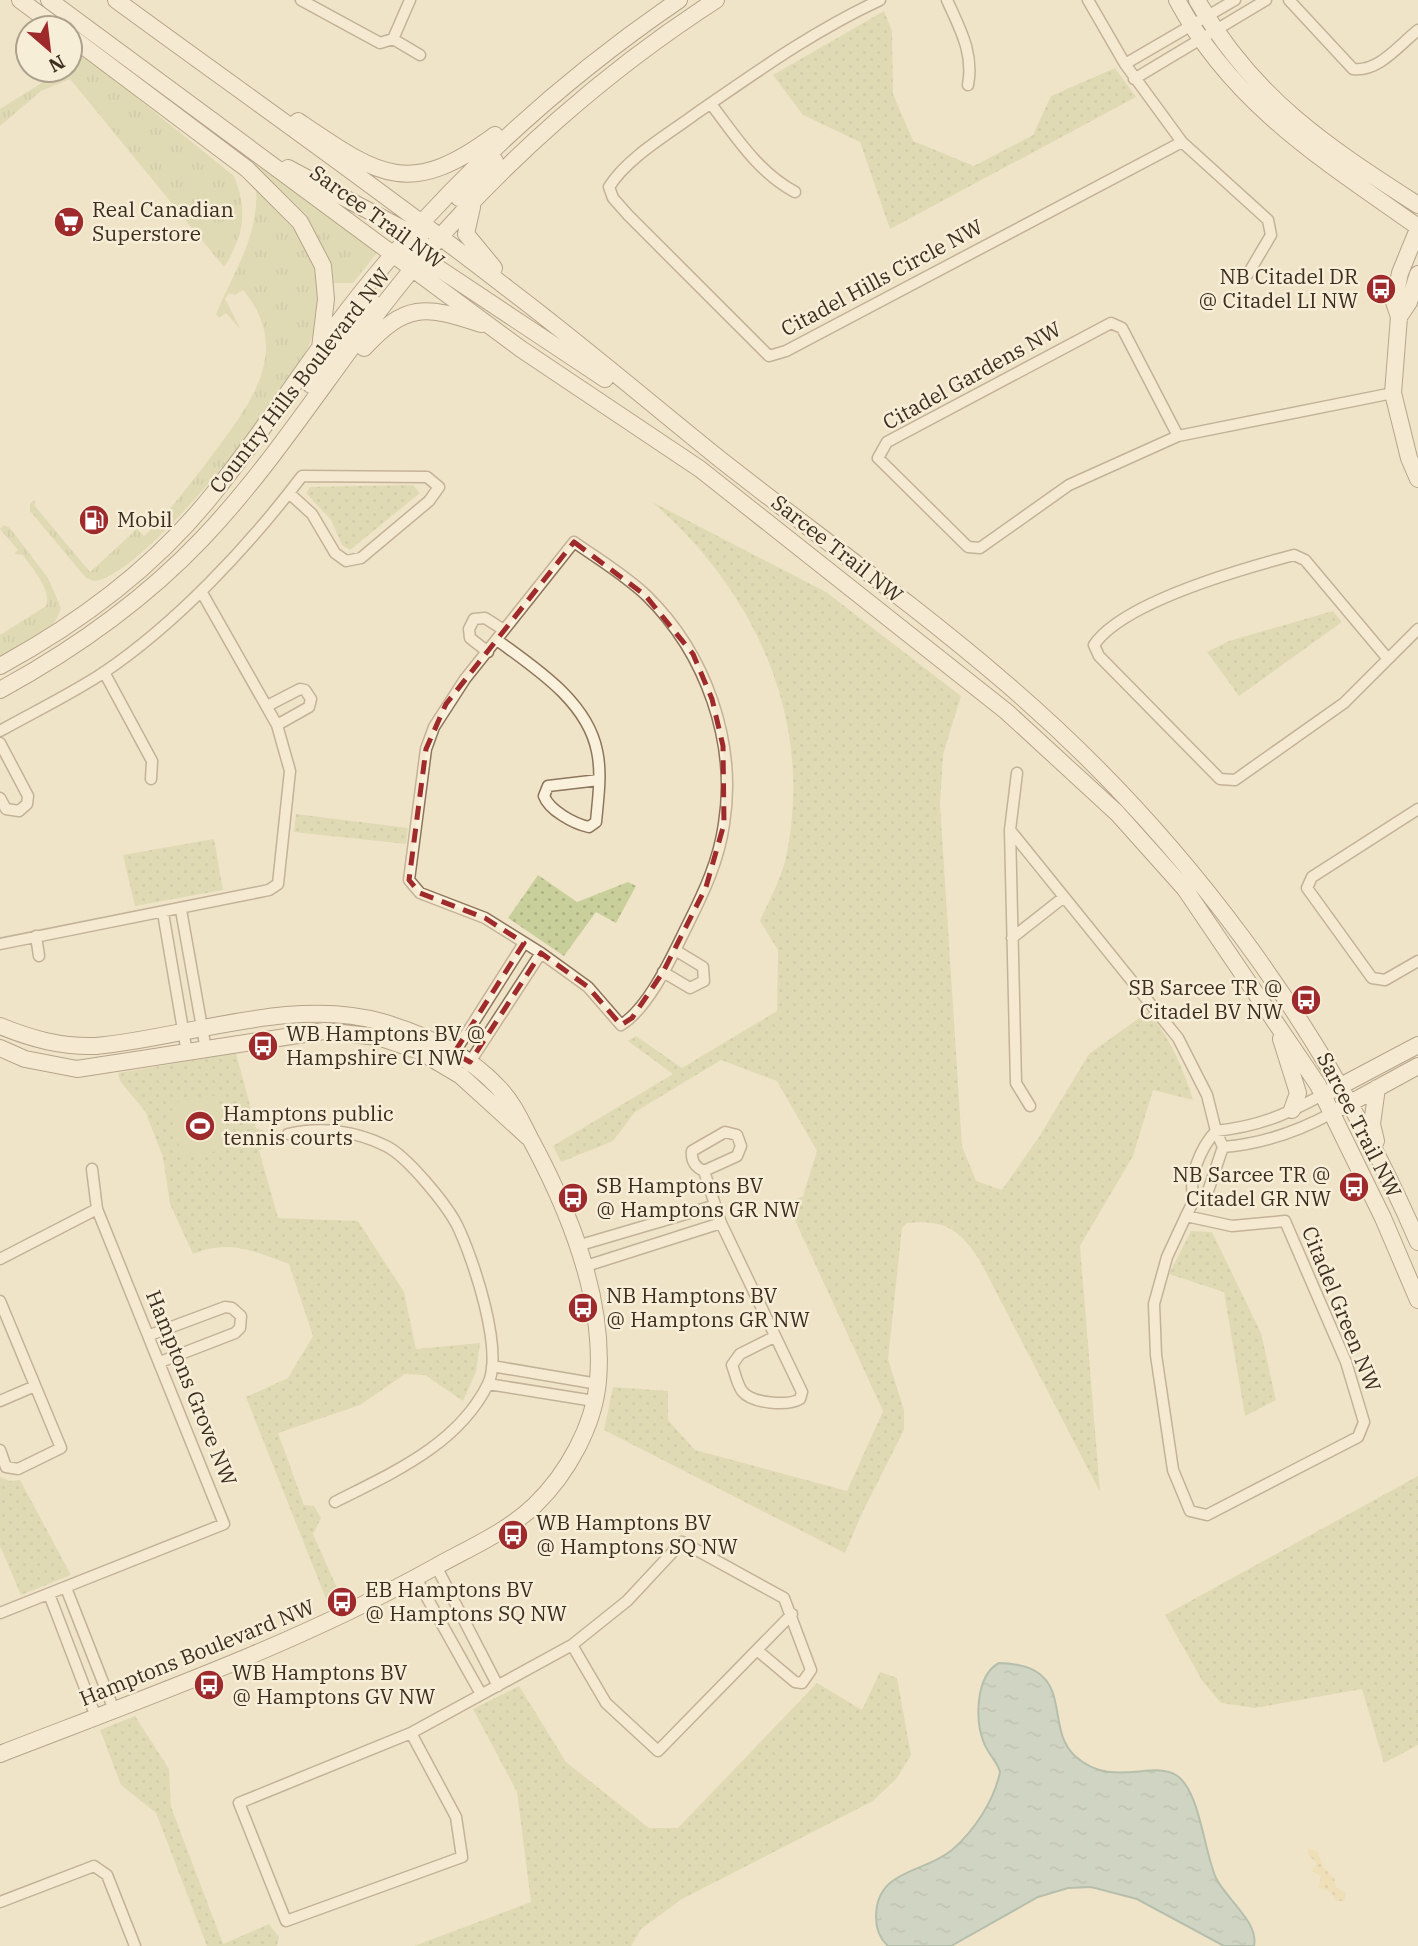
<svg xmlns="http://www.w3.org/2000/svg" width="1418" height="1946" viewBox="0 0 1418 1946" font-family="'IBM Plex Serif',serif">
  <defs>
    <pattern id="grass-tufts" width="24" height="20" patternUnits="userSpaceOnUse" patternTransform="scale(1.75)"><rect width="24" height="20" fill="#c9cf9b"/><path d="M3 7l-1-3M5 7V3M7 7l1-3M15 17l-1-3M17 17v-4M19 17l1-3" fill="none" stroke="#aeb285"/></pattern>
    <pattern id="sand-dots" width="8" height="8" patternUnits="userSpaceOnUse" patternTransform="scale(1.75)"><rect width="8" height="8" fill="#ecd9a5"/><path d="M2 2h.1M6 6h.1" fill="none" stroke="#cbbb8e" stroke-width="1.8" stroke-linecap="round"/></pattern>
    <pattern id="park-dots" width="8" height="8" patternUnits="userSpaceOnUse" patternTransform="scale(1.75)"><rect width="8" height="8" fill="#c9cf9b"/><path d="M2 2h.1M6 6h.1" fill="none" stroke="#aeb285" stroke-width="1.8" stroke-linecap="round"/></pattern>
    <pattern id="water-ripples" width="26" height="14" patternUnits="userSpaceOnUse" patternTransform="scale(1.75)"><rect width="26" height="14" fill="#a9c4bc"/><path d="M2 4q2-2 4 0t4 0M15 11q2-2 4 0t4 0" fill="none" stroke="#8ba098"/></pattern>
  </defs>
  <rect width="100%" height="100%" fill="#f0e4c8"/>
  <path fill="url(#grass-tufts)" d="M 47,9 L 376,249 L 377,253 L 353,283 L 333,283 C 325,234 294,203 259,171 L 70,32 L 70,28 L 65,28 L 44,13 Z
    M 70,44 L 234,176 C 248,210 244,236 224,267 L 70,79 L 41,91 L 0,126 L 0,109 L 62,70 L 70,70 Z
    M 256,189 C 284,210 305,233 315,268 C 318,276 322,285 321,293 C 319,317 314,339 302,359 C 278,404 140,579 94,581 L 86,578 L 30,511 L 30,504 L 34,500 L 36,502 L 34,505 L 90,572 L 137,529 L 144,536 C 170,511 191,483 213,454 C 251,403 293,350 243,290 L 235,295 L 229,293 L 225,299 L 241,330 L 226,313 L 219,318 L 216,314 C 234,271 259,236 256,189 Z
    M 4,525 L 10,528 L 48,578 L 61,608 C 54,635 25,645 0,661 L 0,635 L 46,606 C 52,589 32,569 23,555 L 14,554 L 18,550 L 0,529 Z"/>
  <path fill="url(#sand-dots)" d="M 1308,1848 L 1317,1851 L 1324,1868 L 1334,1877 L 1336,1887 L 1346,1893 L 1344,1901 L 1336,1901 L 1330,1891 L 1319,1888 L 1321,1876 L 1312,1871 L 1317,1863 L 1308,1855 Z"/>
  <path fill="url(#park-dots)" d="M 884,11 L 892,31 L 893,94 L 913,141 L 974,166 L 1033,135 L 1051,96 L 1115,68 L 1136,97 L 890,229 L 860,142 L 803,115 L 773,75 Z
    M 413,485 L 420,493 L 350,550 L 342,545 L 331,520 L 306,493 L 310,487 Z
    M 652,502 L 826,592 L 961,696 L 943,755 L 940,804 L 962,1146 L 976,1181 L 1002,1190 L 1039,1137 L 1089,1054 L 1149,1011 C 1170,1040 1183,1066 1193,1100 L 1153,1090 L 1133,1156 L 1080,1246 L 1100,1492 L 979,1259 C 959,1229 944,1219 907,1223 L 902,1228 L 888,1359 L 904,1410 L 904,1430 L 863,1511 L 845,1553 L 604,1430 L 613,1387 L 668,1391 L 668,1420 L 695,1450 L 847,1491 L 883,1411 L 787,1203 L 803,1196 L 817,1151 L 777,1081 L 721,1060 L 635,1112 L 613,1141 L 561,1162 L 553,1146 L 673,1074 L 628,1041 L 636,1036 L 682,1068 L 777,1011 L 778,950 L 760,921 C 769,901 781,879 786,857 C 815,721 755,590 652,502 Z
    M 1333,611 L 1342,622 L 1239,696 L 1207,652 L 1229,641 Z
    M 296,814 L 408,828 L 406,844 L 294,832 Z
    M 214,839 L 223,890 L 135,906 L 123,855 Z
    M 538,875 L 577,902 L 628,882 L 636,886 L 616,923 L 596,912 L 564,956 L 508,918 Z
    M 236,1053 L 256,1128 L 266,1132 L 270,1146 L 259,1150 L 278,1218 L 358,1221 L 404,1292 L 416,1349 L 480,1343 L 476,1372 L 463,1401 L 425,1375 L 405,1374 L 360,1405 L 278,1433 L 304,1505 L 314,1506 L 321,1518 L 313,1534 L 341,1597 L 328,1604 L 246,1397 L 288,1378 L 313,1336 L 289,1264 C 253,1251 230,1239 193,1254 L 170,1204 L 163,1157 L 145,1111 L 120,1081 L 118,1073 Z
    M 1191,1231 L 1212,1232 L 1261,1333 L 1276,1400 L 1245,1416 L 1224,1292 L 1169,1274 Z
    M 1418,1476 L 1418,1745 L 1384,1763 L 1362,1689 L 1255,1708 L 1221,1703 L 1203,1682 L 1165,1615 Z
    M 0,1477 L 10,1481 L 20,1480 L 71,1575 L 21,1595 L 0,1546 Z
    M 880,1672 L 897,1678 L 911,1755 L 897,1778 L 873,1801 L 682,1899 L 641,1929 L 631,1946 L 414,1946 L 531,1902 L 517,1792 L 473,1709 L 519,1686 L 566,1762 L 649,1828 L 678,1828 L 817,1683 L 862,1710 Z
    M 135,1716 L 169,1769 L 171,1807 L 223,1944 L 269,1924 L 279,1937 L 277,1946 L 207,1946 L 156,1813 L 121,1785 L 100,1730 Z"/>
  <path fill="#c9cf9b" d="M 218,1095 L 228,1149 L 181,1158 L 171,1103 Z"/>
  <path fill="url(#water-ripples)" stroke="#6f938a" stroke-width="2" d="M 999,1663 C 1079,1665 1042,1726 1075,1756 C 1111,1789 1152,1760 1176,1775 C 1200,1790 1204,1852 1216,1878 C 1226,1899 1259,1922 1254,1946 L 1224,1946 L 1137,1899 L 1091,1887 L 1068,1888 L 1038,1897 L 951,1946 L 888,1946 C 879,1938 876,1929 876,1917 C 876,1869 923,1874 952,1850 C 974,1831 994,1801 1000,1772 C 997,1761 988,1754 984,1743 C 975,1721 975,1676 999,1663 Z"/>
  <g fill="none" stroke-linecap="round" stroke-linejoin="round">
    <g stroke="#8d765c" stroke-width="13">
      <path id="street" d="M 301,0 L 380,43 L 393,39 L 410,0
        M 880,0 C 813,31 755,73 694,115 C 667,135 627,158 609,187 L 613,198 L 628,215 L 769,356 L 786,351 L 1182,142 L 1125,64 L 1088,0
        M 947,0 C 960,29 974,53 968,85
        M 1289,0 L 1353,69 C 1379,72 1399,45 1418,30
        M 393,39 L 420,55
        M 1125,64 L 1235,0
        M 1134,79 L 1266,0
        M 711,104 C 736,137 758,172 795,192
        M 1182,142 L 1268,220 L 1271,235 L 1248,274
        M 1178,436 L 1122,328 L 1111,323 L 887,442 L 878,458 L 968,547 L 980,548 L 1069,485 L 1178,436 L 1393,393
        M 574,542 C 598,559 625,575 647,596 C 706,654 737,742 724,824 C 719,860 704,892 688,924 C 673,954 650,1007 621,1025 L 588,987 L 541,953 L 485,918 L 420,893 L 409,880 L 426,749 L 434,727 L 465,679 Z
        M 497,640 C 535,668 587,701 597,751 C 602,774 598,799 596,822 L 589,827 C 574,824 549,810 544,796 L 548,786 L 599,780
        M 488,652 L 470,638 L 469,629 L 474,619 L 485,618 L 504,630
        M 1388,659 L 1305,560 L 1294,555 C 1245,568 1123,602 1094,645 L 1099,656 L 1220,779 L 1235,780 L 1344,703 L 1418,629
        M 104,672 L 152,761 L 151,779
        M 267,706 L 300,689 L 305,690 L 311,699 L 309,707 L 277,725
        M 0,731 C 34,712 71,694 103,673 C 177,623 248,547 302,476 L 427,477 L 439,487 L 429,501 L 361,558 L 346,561 L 335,553 L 312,514 L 289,493
        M 0,743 L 28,796 L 27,804 L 19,811 L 6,809 L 0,798
        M 1017,773 L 1010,830 L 1016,1083 L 1030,1106
        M 1418,809 L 1312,877 L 1307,888 L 1372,978 L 1385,980 L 1418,961
        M 1010,830 L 1178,1038 L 1207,1095 L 1216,1131 L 1223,1147 L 1207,1194 L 1194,1200 L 1186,1216 L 1167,1257 L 1154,1304 L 1156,1355 L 1173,1470 L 1190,1511 L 1207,1515 L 1358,1437 L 1364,1422 L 1346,1362 L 1285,1221 L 1232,1226 L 1186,1216
        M 181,910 L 206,1050
        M 163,913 L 187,1053
        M 36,936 L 39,956
        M 1012,938 L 1064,897
        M 0,944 L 269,890 L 278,884 L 290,771 L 277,725 L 201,591
        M 663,972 L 690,988 L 704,981 L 703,967 L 675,950
        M 451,1058 L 524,943
        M 468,1065 L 541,953
        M 288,1134 C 321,1126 356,1131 386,1146 C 407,1156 446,1204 457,1225 C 473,1258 504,1350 488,1384 C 458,1445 392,1473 335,1502
        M 1223,1147 C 1263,1144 1297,1132 1332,1113
        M 704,1171 L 737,1156 L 741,1146 L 737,1135 L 725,1132 L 692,1151 C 691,1161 695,1167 704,1171 L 721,1223 L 802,1392 L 800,1399 C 788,1406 752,1404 742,1391 C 737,1384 735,1373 732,1365 L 740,1354 L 774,1337
        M 1194,1200 C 1187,1179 1201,1147 1216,1131 C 1260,1126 1285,1115 1324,1094
        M 577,1246 L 713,1206
        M 0,1259 L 97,1209
        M 583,1267 L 721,1223
        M 0,1301 L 61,1448 L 18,1469 L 6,1467 L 0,1450
        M 150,1335 L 225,1307 L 232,1308 L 241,1316 L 240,1328 L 235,1333 L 160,1362
        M 492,1366 L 598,1384
        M 488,1384 L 594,1401
        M 0,1401 L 35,1386
        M 436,1566 L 498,1686
        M 416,1578 L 481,1694
        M 66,1588 L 114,1710
        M 49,1594 L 96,1717
        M 0,1613 L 224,1524 L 97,1209 L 92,1169
        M 572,1645 L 606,1703 L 658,1751 L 792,1614
        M 411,1733 L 456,1817 L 462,1857 L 286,1921 L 239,1803 L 411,1733 L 572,1645 L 627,1601 L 682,1542 L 784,1598 L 811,1670 L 802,1683 L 795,1682 L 758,1651
        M 0,1902 L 94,1866 L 107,1875 L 135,1946"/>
    </g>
    <g stroke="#6f573f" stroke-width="18">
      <path id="secondary" d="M 20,0 L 58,28
        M 49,0 L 521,349 L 700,469 L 1007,712 L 1117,813 L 1185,889 L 1318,1085 L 1383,1218 L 1418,1300
        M 116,0 C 247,96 380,189 507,288 C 580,343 650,403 721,460 C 814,533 912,603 1002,680 C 1181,832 1325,1027 1418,1242
        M 1177,0 C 1233,105 1325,161 1418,227
        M 1197,0 C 1253,98 1326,146 1418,205
        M 70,36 L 247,169 L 300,222 L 323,266 L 326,299 L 320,348
        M 298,121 C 379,176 409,199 495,135
        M 288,168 L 420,238
        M 459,198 L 495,161
        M 472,207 L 466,234 L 494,268
        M 1418,229 L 1400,273 L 1394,302 L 1399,317 L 1393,393 L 1409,458 L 1418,479
        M 412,255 L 435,266 L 605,379
        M 1399,317 L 1409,302 L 1418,274
        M 364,348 C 406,303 424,305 481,324
        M 311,385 L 373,303
        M 0,666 C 81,622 155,567 213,494 C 273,420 322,337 384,265 C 471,163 569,75 679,0
        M 0,690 C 75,649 143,601 202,539 C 283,454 343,350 420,260 C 504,161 606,71 716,0
        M 0,1026 C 32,1039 61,1047 96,1046 C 185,1038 294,996 382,1022 C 423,1034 467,1054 497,1086 C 514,1103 521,1121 532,1142 C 570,1213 605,1299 598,1381 C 594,1426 567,1474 535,1505 C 507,1532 469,1548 435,1567 C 297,1644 147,1697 0,1754
        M 1281,1039 L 1298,1093 L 1292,1110
        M 0,1048 L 25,1059 L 77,1069 L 324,1031 L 378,1037 L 419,1051 L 461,1076 L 528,1137
        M 1333,1090 L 1418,1045
        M 1343,1107 L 1418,1066
        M 1376,1141 L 1372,1124 L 1377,1088"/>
    </g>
    <use href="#street" stroke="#faf1dc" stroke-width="10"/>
    <use href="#secondary" stroke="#faf1dc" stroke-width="16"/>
  </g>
  <path d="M0 0H1418V1946H0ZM 574,542 L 645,595 L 693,654 L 712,699 L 723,746 L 724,824 L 706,887 L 663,972 L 632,1018 L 621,1025 L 588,987 L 541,953 L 470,1062 L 454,1053 L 524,943 L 485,918 L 420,893 L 409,880 L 426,749 L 446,704 Z" fill="#f0e4c8" fill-opacity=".55" fill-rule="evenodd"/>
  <path fill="none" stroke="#9e2a2b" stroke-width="5" stroke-dasharray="14 9" stroke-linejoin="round" d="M 574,542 L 645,595 L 693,654 L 712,699 L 723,746 L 724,824 L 706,887 L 663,972 L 632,1018 L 621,1025 L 588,987 L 541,953 L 470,1062 L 454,1053 L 524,943 L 485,918 L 420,893 L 409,880 L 426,749 L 446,704 Z"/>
  <defs>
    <g id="supermarket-disc" transform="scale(1.575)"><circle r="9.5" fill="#9e2a2b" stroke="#f7eed8"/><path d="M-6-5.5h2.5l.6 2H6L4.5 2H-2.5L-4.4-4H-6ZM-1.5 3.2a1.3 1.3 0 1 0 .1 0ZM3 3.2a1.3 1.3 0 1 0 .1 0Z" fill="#fff"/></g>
    <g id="bus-disc" transform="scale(1.575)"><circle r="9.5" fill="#9e2a2b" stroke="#f7eed8"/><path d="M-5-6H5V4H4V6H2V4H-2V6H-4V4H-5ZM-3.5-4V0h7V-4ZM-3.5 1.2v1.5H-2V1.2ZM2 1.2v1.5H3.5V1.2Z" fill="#fff"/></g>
    <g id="fuel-disc" transform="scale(1.575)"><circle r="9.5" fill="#9e2a2b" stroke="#f7eed8"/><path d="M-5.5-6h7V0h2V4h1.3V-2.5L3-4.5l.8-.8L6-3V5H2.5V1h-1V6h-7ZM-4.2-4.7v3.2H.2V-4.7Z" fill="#fff"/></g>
    <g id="stadium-disc" transform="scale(1.575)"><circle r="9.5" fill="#9e2a2b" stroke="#f7eed8"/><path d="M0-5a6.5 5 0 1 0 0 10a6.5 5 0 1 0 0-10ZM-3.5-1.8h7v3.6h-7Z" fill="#fff"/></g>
  </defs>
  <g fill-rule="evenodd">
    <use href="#supermarket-disc" x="69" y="222"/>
    <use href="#bus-disc" x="1381" y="289"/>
    <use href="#fuel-disc" x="94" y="520"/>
    <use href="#bus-disc" x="1306" y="1000"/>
    <use href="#bus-disc" x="263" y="1046"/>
    <use href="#stadium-disc" x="200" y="1126"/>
    <use href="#bus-disc" x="1354" y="1187"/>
    <use href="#bus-disc" x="573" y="1198"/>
    <use href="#bus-disc" x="583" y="1308"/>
    <use href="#bus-disc" x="513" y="1535"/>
    <use href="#bus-disc" x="342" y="1602"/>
    <use href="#bus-disc" x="209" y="1685"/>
  </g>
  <g text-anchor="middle" stroke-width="5" stroke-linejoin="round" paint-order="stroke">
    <g font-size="21" fill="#3d2e20" stroke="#f7eed8" text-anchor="start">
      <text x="92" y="217">Real Canadian<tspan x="92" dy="24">Superstore</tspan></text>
      <text x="1358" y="284" text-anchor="end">NB Citadel DR<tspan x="1358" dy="24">@ Citadel LI NW</tspan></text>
      <text x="117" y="527">Mobil</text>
      <text x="1283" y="995" text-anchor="end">SB Sarcee TR @<tspan x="1283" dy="24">Citadel BV NW</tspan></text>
      <text x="286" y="1041">WB Hamptons BV @<tspan x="286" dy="24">Hampshire CI NW</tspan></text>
      <text x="223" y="1121">Hamptons public<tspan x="223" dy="24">tennis courts</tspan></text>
      <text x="1331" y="1182" text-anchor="end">NB Sarcee TR @<tspan x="1331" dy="24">Citadel GR NW</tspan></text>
      <text x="596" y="1193">SB Hamptons BV<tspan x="596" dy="24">@ Hamptons GR NW</tspan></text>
      <text x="606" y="1303">NB Hamptons BV<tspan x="606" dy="24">@ Hamptons GR NW</tspan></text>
      <text x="536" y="1530">WB Hamptons BV<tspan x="536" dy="24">@ Hamptons SQ NW</tspan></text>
      <text x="365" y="1597">EB Hamptons BV<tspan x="365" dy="24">@ Hamptons SQ NW</tspan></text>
      <text x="232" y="1680">WB Hamptons BV<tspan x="232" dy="24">@ Hamptons GV NW</tspan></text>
    </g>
    <g font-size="21" fill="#3d2e20" stroke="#f7eed8">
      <text transform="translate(377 217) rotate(36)" y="7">Sarcee Trail NW</text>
      <text transform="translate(882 278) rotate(-28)" y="7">Citadel Hills Circle NW</text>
      <text transform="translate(972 376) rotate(-29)" y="7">Citadel Gardens NW</text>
      <text transform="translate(300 381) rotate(-52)" y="7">Country Hills Boulevard NW</text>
      <text transform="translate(837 549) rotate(38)" y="7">Sarcee Trail NW</text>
      <text transform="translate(1359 1125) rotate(63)" y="7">Sarcee Trail NW</text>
      <text transform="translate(1341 1309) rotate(68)" y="7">Citadel Green NW</text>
      <text transform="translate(191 1388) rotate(68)" y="7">Hamptons Grove NW</text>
      <text transform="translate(197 1653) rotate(-22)" y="7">Hamptons Boulevard NW</text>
    </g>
  </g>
  <g transform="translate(49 49) rotate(152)"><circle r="33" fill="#f7eed8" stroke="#ada18e" stroke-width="2"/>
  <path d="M0-5L12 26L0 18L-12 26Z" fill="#9e2a2b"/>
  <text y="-10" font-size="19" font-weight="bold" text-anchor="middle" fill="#3d2e20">N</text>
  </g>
</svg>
